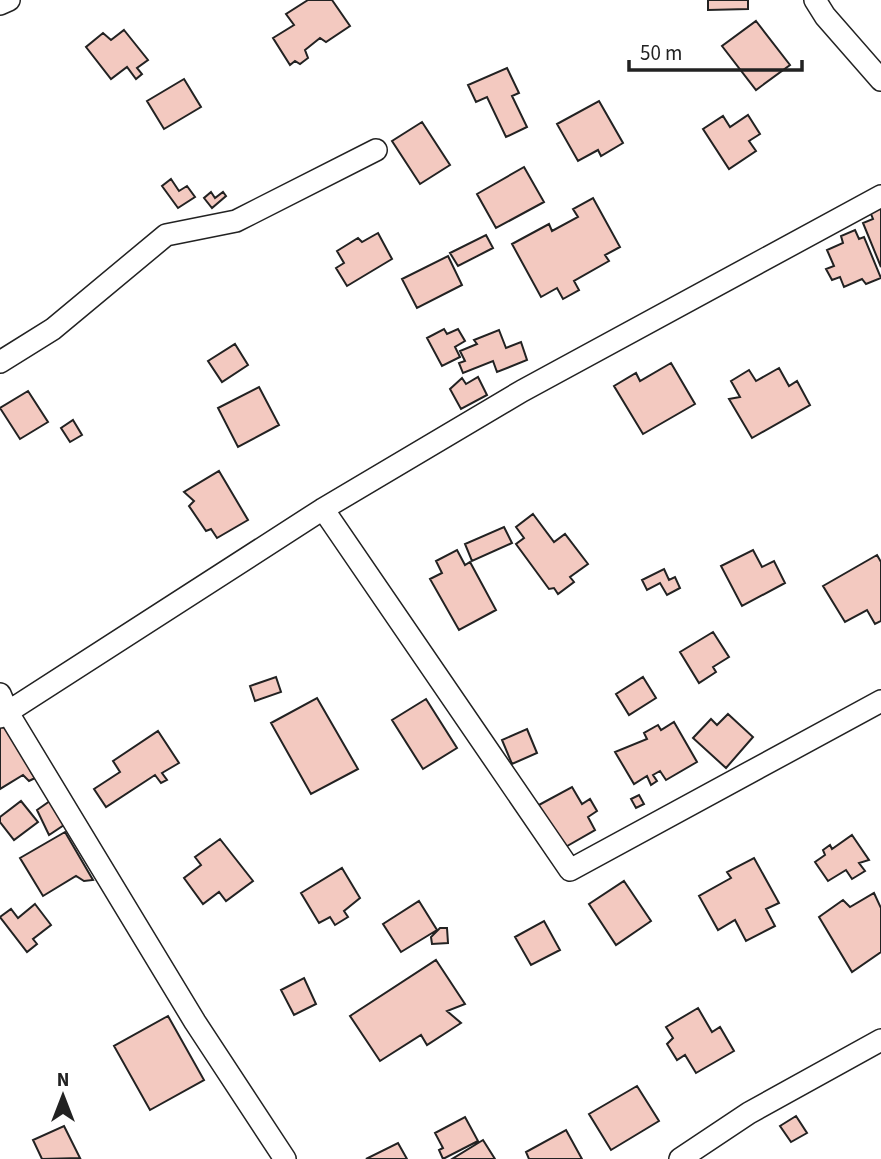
<svg xmlns="http://www.w3.org/2000/svg" width="881" height="1159" viewBox="0 0 881 1159" font-family="'Source Sans 3',sans-serif">
  <rect width="100%" height="100%" fill="#fff"/>
  <path fill="#f3c9c0" stroke="#222" stroke-width="2" d="M 308,0 L 332,0 L 350,26 L 326,42 L 320,38 L 305,50 L 308,58 L 300,64 L 295,61 L 290,65 L 273,38 L 294,25 L 286,14 Z
    M 708,0 L 748,0 L 748,9 L 708,10 Z
    M 756,21 L 790,65 L 756,90 L 722,46 Z
    M 124,30 L 148,60 L 137,68 L 142,74 L 136,79 L 127,67 L 111,79 L 86,47 L 103,33 L 111,40 Z
    M 507,68 L 519,93 L 512,96 L 527,127 L 506,137 L 487,97 L 476,102 L 468,85 Z
    M 184,79 L 201,107 L 164,129 L 147,101 Z
    M 599,101 L 623,143 L 601,156 L 598,150 L 578,161 L 557,124 Z
    M 748,115 L 760,134 L 749,141 L 756,151 L 729,169 L 703,129 L 723,116 L 730,127 Z
    M 422,122 L 450,165 L 420,184 L 392,141 Z
    M 524,167 L 544,202 L 496,228 L 477,194 Z
    M 171,179 L 179,191 L 187,186 L 195,197 L 178,208 L 162,186 Z
    M 211,192 L 215,198 L 223,192 L 226,196 L 212,208 L 204,198 Z
    M 593,198 L 620,247 L 605,255 L 609,261 L 574,281 L 579,290 L 563,299 L 557,288 L 541,297 L 512,244 L 549,224 L 552,231 L 578,217 L 573,209 Z
    M 881,204 L 881,267 L 863,223 L 873,219 L 869,209 Z
    M 855,230 L 859,239 L 864,237 L 881,278 L 866,284 L 862,279 L 844,287 L 840,277 L 832,280 L 826,269 L 834,266 L 827,250 L 843,243 L 841,236 Z
    M 378,233 L 392,259 L 347,286 L 336,268 L 344,263 L 337,251 L 358,238 L 362,242 Z
    M 486,235 L 493,248 L 458,266 L 450,253 Z
    M 448,256 L 462,285 L 417,308 L 402,279 Z
    M 444,329 L 447,334 L 458,329 L 465,341 L 455,347 L 460,357 L 442,366 L 427,338 Z
    M 499,330 L 506,348 L 521,342 L 527,360 L 497,372 L 493,361 L 463,373 L 459,363 L 465,361 L 460,351 L 477,344 L 474,340 Z
    M 235,344 L 248,365 L 222,382 L 208,361 Z
    M 671,363 L 695,404 L 643,434 L 614,386 L 636,373 L 640,381 Z
    M 779,368 L 789,386 L 797,381 L 810,405 L 752,438 L 729,399 L 740,397 L 731,381 L 749,370 L 756,381 Z
    M 478,377 L 487,395 L 461,409 L 450,389 L 462,378 L 466,384 Z
    M 259,387 L 279,425 L 238,447 L 218,408 Z
    M 28,391 L 48,422 L 20,439 L 0,408 Z
    M 73,420 L 82,435 L 70,442 L 61,428 Z
    M 219,471 L 248,520 L 217,538 L 211,529 L 206,531 L 189,506 L 194,501 L 184,492 Z
    M 533,514 L 554,542 L 565,534 L 588,564 L 570,577 L 574,582 L 558,594 L 554,588 L 549,589 L 516,544 L 524,538 L 516,527 Z
    M 504,527 L 512,543 L 472,561 L 465,544 Z
    M 457,550 L 465,565 L 470,562 L 496,610 L 459,630 L 430,579 L 442,573 L 436,561 Z
    M 753,550 L 762,567 L 774,561 L 785,583 L 742,606 L 721,566 Z
    M 877,555 L 881,562 L 881,621 L 875,624 L 867,610 L 845,622 L 823,586 Z
    M 664,569 L 669,580 L 675,577 L 680,588 L 667,595 L 660,583 L 647,590 L 642,580 Z
    M 713,632 L 729,657 L 713,667 L 716,672 L 699,683 L 680,652 Z
    M 276,677 L 281,692 L 255,701 L 250,686 Z
    M 643,677 L 656,698 L 629,715 L 616,694 Z
    M 317,698 L 358,769 L 311,794 L 271,723 Z
    M 426,699 L 457,748 L 423,769 L 392,720 Z
    M 0,713 L 36,770 L 31,772 L 35,778 L 29,781 L 23,775 L 0,789 Z
    M 728,714 L 753,737 L 726,768 L 693,738 L 711,719 L 717,725 Z
    M 674,722 L 697,762 L 666,780 L 660,771 L 653,775 L 657,781 L 651,785 L 647,776 L 634,784 L 615,752 L 647,739 L 644,733 L 658,725 L 661,730 Z
    M 527,729 L 537,753 L 512,764 L 502,740 Z
    M 158,731 L 179,763 L 162,773 L 167,780 L 161,783 L 155,775 L 106,807 L 94,789 L 120,772 L 113,761 Z
    M 572,787 L 582,804 L 590,799 L 597,811 L 588,817 L 595,830 L 562,849 L 537,806 Z
    M 60,794 L 76,817 L 49,835 L 37,810 Z
    M 639,795 L 644,804 L 636,808 L 631,799 Z
    M 21,801 L 38,822 L 14,840 L 0,822 L 0,817 Z
    M 65,832 L 93,880 L 84,881 L 76,876 L 43,896 L 20,858 Z
    M 852,835 L 869,860 L 859,863 L 865,871 L 852,879 L 846,870 L 828,881 L 815,862 L 825,855 L 823,850 L 830,845 L 832,849 Z
    M 220,839 L 253,881 L 226,901 L 219,892 L 203,904 L 184,878 L 201,865 L 195,857 Z
    M 754,858 L 779,903 L 766,909 L 775,926 L 746,941 L 735,920 L 718,930 L 699,896 L 731,878 L 727,872 Z
    M 342,868 L 360,898 L 344,911 L 348,917 L 335,925 L 330,917 L 319,923 L 301,893 Z
    M 624,881 L 651,921 L 616,945 L 589,904 Z
    M 874,893 L 881,908 L 881,952 L 852,972 L 819,917 L 843,900 L 850,907 Z
    M 419,901 L 437,930 L 401,952 L 383,924 Z
    M 35,904 L 51,925 L 33,939 L 37,944 L 27,952 L 0,917 L 11,909 L 18,918 Z
    M 544,921 L 560,950 L 531,965 L 515,937 Z
    M 440,928 L 447,928 L 448,943 L 432,944 L 431,937 Z
    M 436,960 L 465,1004 L 447,1011 L 461,1023 L 427,1045 L 421,1035 L 380,1061 L 350,1016 Z
    M 304,978 L 316,1004 L 294,1015 L 281,990 Z
    M 698,1008 L 712,1032 L 720,1027 L 734,1051 L 696,1073 L 685,1055 L 677,1060 L 667,1044 L 673,1038 L 666,1027 Z
    M 168,1016 L 204,1080 L 150,1110 L 114,1046 Z
    M 637,1086 L 659,1121 L 611,1150 L 589,1114 Z
    M 796,1116 L 807,1133 L 791,1142 L 780,1126 Z
    M 465,1117 L 478,1141 L 443,1159 L 439,1150 L 443,1148 L 435,1133 Z
    M 64,1126 L 80,1158 L 42,1159 L 33,1140 Z
    M 566,1130 L 582,1159 L 529,1159 L 526,1152 Z
    M 483,1140 L 495,1159 L 452,1159 Z
    M 398,1143 L 407,1159 L 366,1159 Z"/>
  <g fill="none" stroke-linecap="round" stroke-linejoin="round">
    <g stroke="#222" stroke-width="24">
      <path id="street" d="M 815,0 L 825,16 L 881,80
        M 0,4 L 9,0
        M 0,362 L 53,329 L 166,235 L 236,221 L 376,150
        M 323,509 L 570,870 L 881,701
        M 0,694 L 8,713 L 195,1022 L 285,1159
        M 0,717 L 323,509 L 522,391 L 881,196
        M 680,1159 L 749,1113 L 881,1040"/>
    </g>
    <use href="#street" stroke="#fff" stroke-width="21"/>
  </g>
  <g transform="translate(63 1096)" stroke="#ffffff" stroke-width="5" paint-order="stroke">
  <path d="M0-5L12 26L0 18L-12 26Z" fill="#222222"/>
  <text y="-10" font-size="19" font-weight="bold" text-anchor="middle" fill="#222222">N</text>
  </g>
  <path d="M629 60v10h173v-10" fill="none" stroke="#222222" stroke-width="3.5"/>
  <text x="640" y="60" font-size="21" fill="#222222" stroke="#ffffff" stroke-width="5" paint-order="stroke">50 m</text>
</svg>
